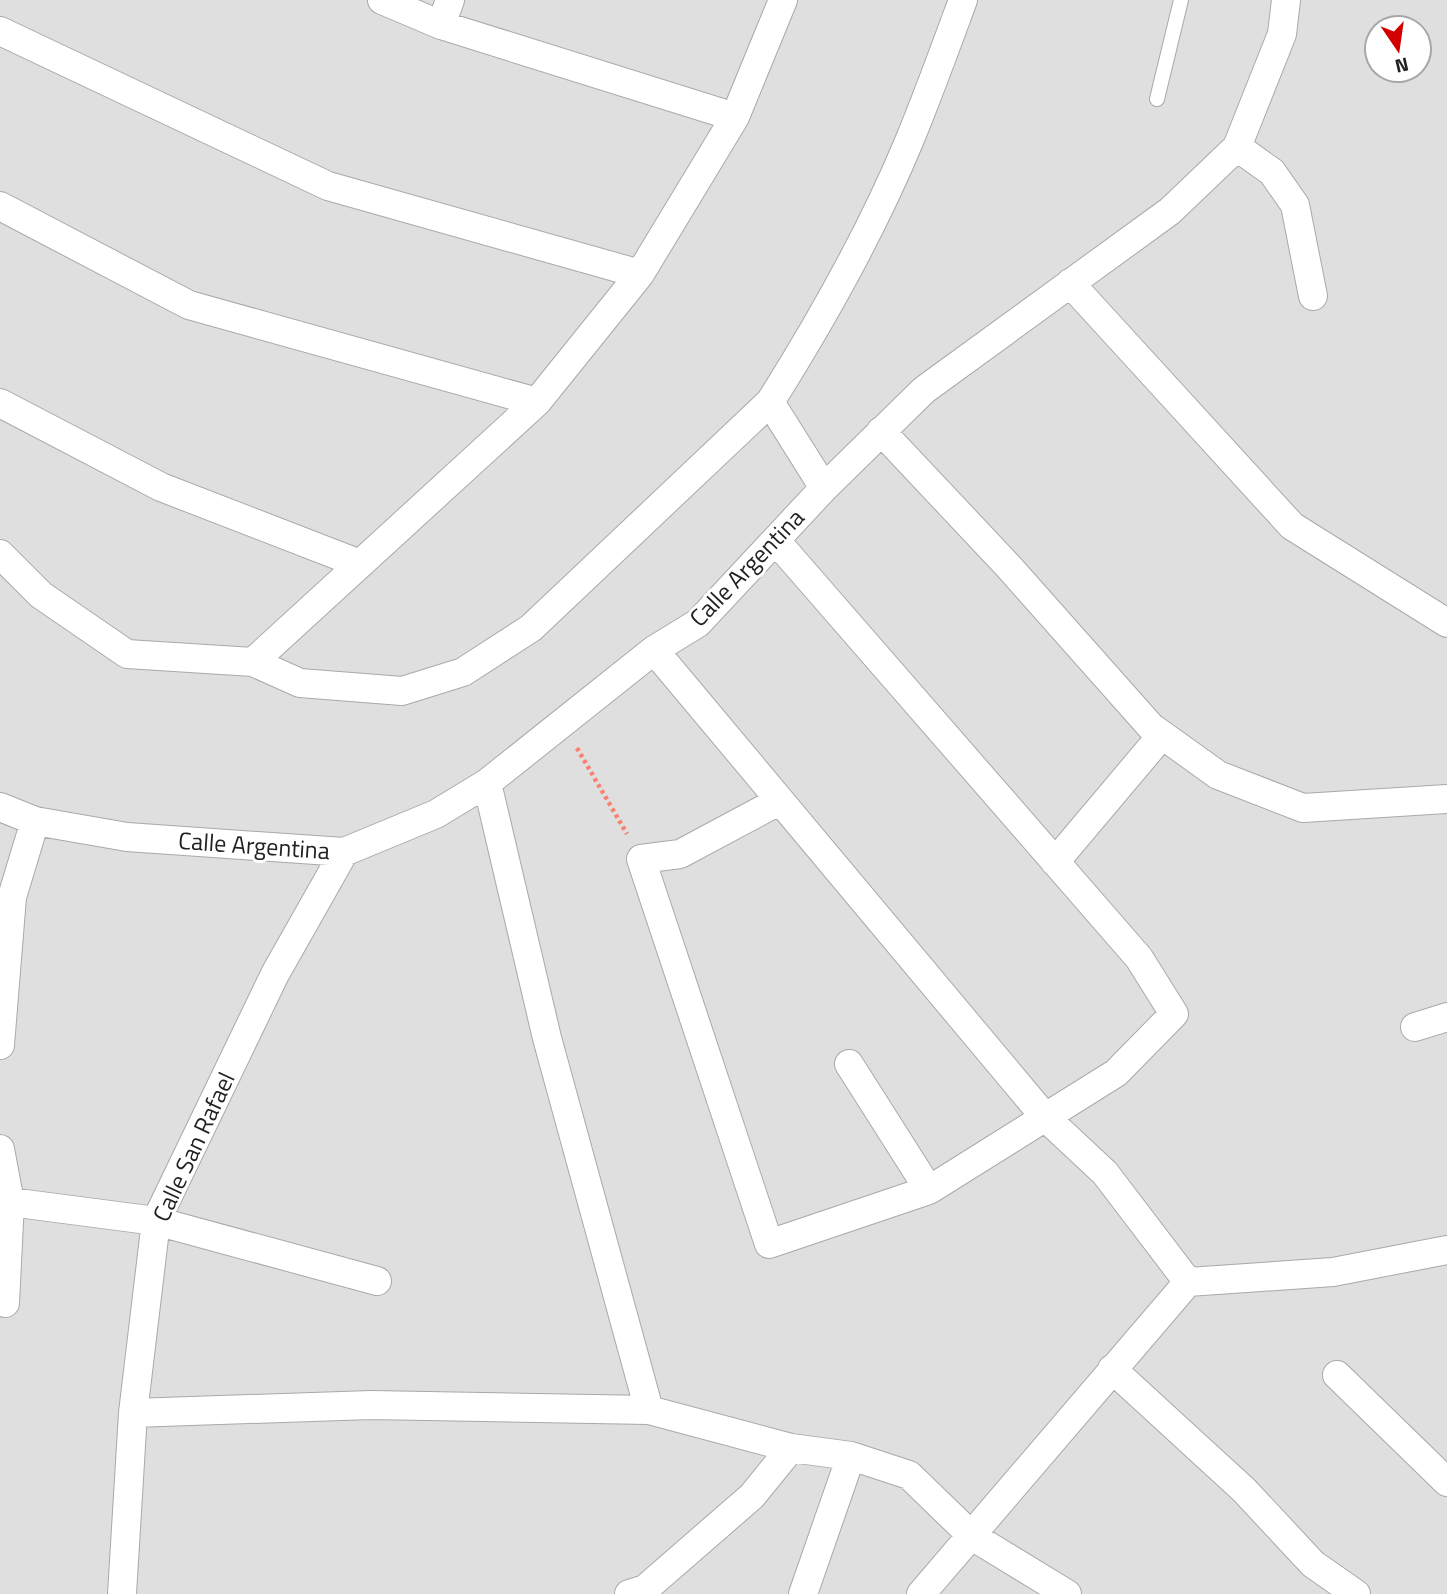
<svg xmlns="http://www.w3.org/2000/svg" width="1447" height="1594" viewBox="0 0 1447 1594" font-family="'Titillium Web',sans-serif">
  <rect width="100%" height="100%" fill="#f2efe9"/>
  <path fill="#e0dfdf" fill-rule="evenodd" d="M 0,0 L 1447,0 L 1447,1594 L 0,1594 ZM 1377,28 L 1419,28 L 1419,70 L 1377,70 Z"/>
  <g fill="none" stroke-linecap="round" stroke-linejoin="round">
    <g stroke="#a9a9a9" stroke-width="16">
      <path id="service" d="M 1157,99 L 1181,0"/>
    </g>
    <g stroke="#a9a9a9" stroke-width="30">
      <path id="minor" d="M 382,0 L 441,25 L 735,117
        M 441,25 L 450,0
        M 0,31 L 328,186 L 640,274
        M 1237,147 L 1272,172 L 1295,205 L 1313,296
        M 0,206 L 189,305 L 537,402
        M 1070,283 L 1292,526 L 1447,623
        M 0,403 L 161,487 L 360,564
        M 881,431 L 1009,567 L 1151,727 L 1218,775 L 1303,808 L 1447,799
        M 824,488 L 770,402 C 823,318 872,231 910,139 C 929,93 946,46 963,0
        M 777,542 L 1139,958 L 1174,1014 L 1116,1073 L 929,1190 L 769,1244 L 641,859 L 680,854 L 779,801
        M 0,554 L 41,595 L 127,654 L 253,662 L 537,402 L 640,274 L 735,117 L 783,0
        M 654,650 L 1044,1116 L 1105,1173 L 1188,1282 L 921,1594
        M 253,662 L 300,683 L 402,691 L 463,672 L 531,628 L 770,402
        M 487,783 L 547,1038 L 649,1410
        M 0,807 L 35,821 L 127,837 L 344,852 L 436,814 L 487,783 L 654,650 L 698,623 L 824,488 L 924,390 L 1170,211 L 1237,147 L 1282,34 L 1286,0
        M 1055,862 L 1162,735
        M 1415,1027 L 1447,1017
        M 0,1045 L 12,897 L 35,821
        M 849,1064 L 929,1190
        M 0,1149 L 10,1202 L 5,1303
        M 10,1202 L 156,1221 L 377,1281
        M 1188,1282 L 1333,1272 L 1447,1250
        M 1112,1369 L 1244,1490 L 1313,1564 L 1356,1594
        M 1337,1375 L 1447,1482
        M 133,1413 L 371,1405 L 649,1410 L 791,1448 L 851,1456 L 909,1475 L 972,1536 L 1067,1594
        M 122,1594 L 133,1413 L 156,1221 L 275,974 L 344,852
        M 629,1594 L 645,1589 L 752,1496 L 791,1448
        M 803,1594 L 851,1456"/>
    </g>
    <path stroke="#fa8072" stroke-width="4.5" stroke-dasharray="3.5 3.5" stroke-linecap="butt" d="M 577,748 L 627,834"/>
    <use href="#service" stroke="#fff" stroke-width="14"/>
    <use href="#minor" stroke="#fff" stroke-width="28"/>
  </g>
  <g text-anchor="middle" stroke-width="6" stroke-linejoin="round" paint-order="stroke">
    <g font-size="24" fill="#222" stroke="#fff">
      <text transform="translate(747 568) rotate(-46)" y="8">Calle Argentina</text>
      <text transform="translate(254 846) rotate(4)" y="8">Calle Argentina</text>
      <text transform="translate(194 1147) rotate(-65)" y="8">Calle San Rafael</text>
    </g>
  </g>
  <g transform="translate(1398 49) rotate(167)"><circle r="33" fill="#ffffff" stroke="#a7a7a7" stroke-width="2"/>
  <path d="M0-5L12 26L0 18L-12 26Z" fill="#d40000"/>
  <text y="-10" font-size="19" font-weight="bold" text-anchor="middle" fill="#222222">N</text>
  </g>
</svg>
